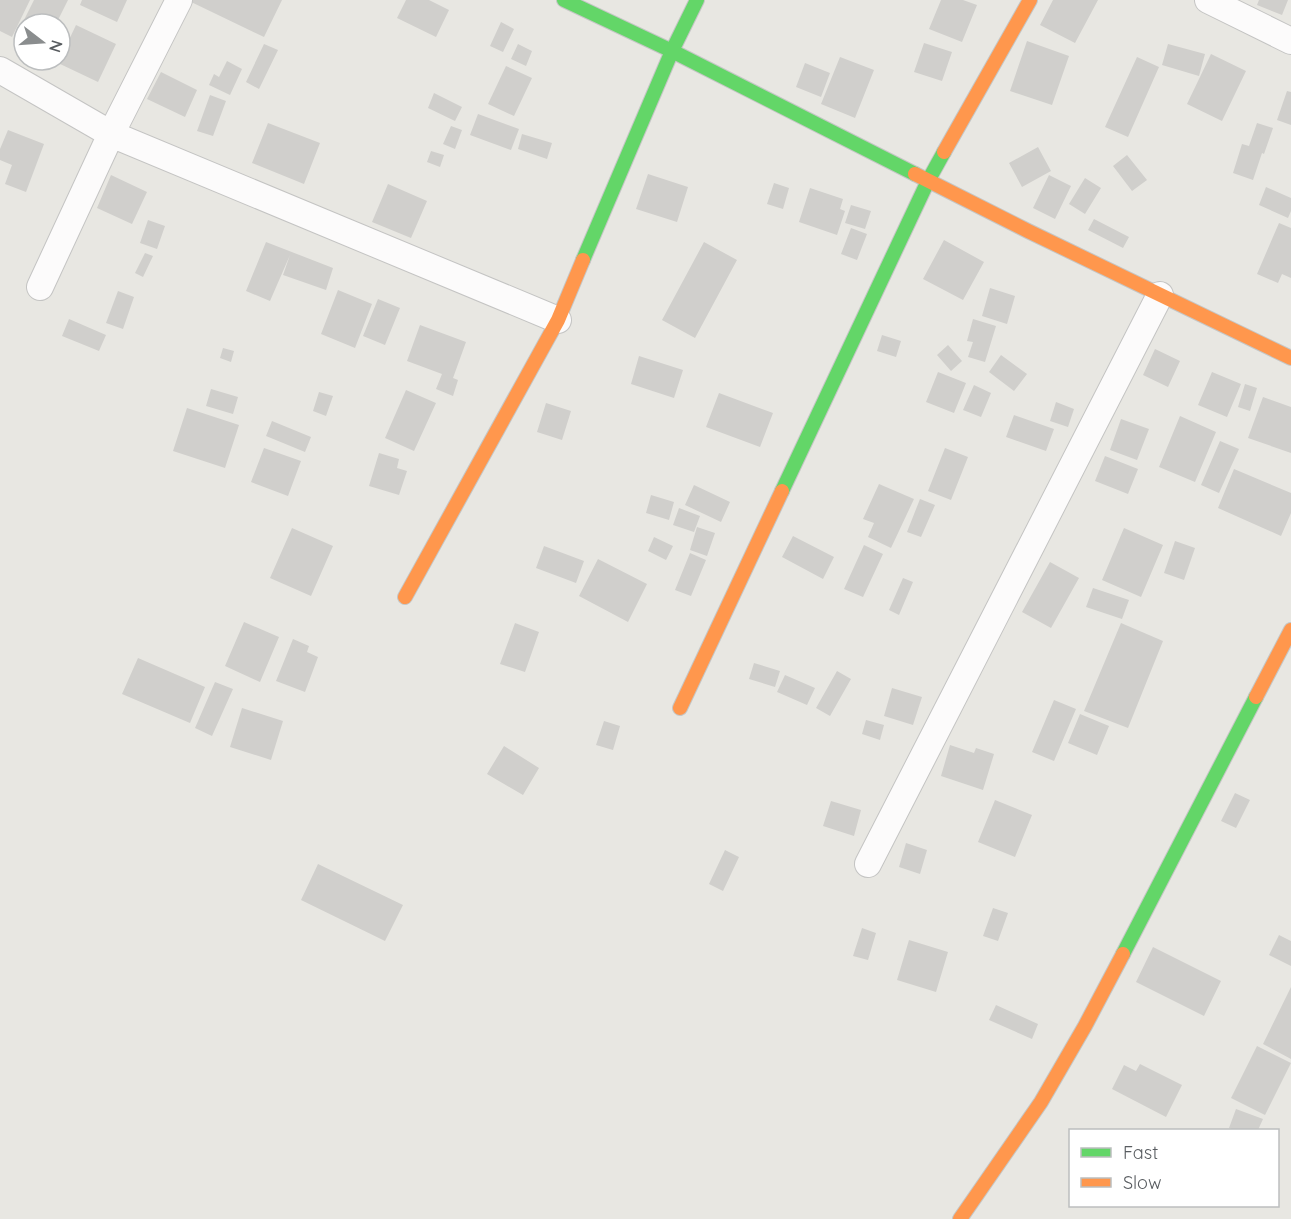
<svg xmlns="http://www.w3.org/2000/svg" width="1291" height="1219" viewBox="0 0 1291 1219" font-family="Quicksand,sans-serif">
  <rect width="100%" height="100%" fill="#e8e7e2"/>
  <path fill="#d0cfcc" d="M 0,0 L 30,0 L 12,37 L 0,31 Z
    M 34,0 L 68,0 L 56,24 L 22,24 Z
    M 82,0 L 127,0 L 117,22 L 80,5 Z
    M 187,0 L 282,0 L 264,37 Z
    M 406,0 L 429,0 L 449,10 L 436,37 L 397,18 Z
    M 941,0 L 963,0 L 977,5 L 962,42 L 929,29 Z
    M 1053,0 L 1098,0 L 1075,43 L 1040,25 Z
    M 1259,0 L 1288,0 L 1282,15 L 1257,5 Z
    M 501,22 L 514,29 L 503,52 L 490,46 Z
    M 76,25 L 116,44 L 98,82 L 58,63 Z
    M 1027,41 L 1069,56 L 1052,105 L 1010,91 Z
    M 924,43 L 952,52 L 942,81 L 914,72 Z
    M 264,44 L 278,50 L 259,89 L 246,82 Z
    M 518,44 L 532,51 L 526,66 L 511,59 Z
    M 1168,44 L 1205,54 L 1199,76 L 1162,65 Z
    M 1211,54 L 1246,71 L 1222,121 L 1187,104 Z
    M 840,57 L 874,70 L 855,118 L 821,104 Z
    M 1137,57 L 1159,67 L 1128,137 L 1105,127 Z
    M 227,61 L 242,69 L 230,95 L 209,85 L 214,74 L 219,77 Z
    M 805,63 L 830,73 L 821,97 L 796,87 Z
    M 506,66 L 532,78 L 514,116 L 488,104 Z
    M 161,72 L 197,90 L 185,117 L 147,99 Z
    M 1287,91 L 1291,92 L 1291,125 L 1277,120 Z
    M 434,93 L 462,107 L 455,121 L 428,108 Z
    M 210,95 L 226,101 L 213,136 L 197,131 Z
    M 478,114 L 519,129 L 511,150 L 470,135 Z
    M 268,123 L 320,143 L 304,184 L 252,163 Z
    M 1257,123 L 1273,128 L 1264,154 L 1262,153 L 1253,180 L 1233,173 L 1242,144 L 1249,146 Z
    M 451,126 L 462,130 L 455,149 L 443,144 Z
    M 8,130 L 44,144 L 26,192 L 5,184 L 12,165 L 0,160 L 0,149 Z
    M 522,134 L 552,143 L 547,159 L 518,149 Z
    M 1038,147 L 1051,171 L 1022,187 L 1009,163 Z
    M 431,151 L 444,155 L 440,167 L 427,162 Z
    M 1127,155 L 1147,180 L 1132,191 L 1113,166 Z
    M 648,174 L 688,187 L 677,222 L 636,209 Z
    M 111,175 L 147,192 L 132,224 L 97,208 Z
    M 1049,175 L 1071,186 L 1055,219 L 1033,208 Z
    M 1085,178 L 1101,188 L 1085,214 L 1069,204 Z
    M 774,183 L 789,188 L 783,209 L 767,204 Z
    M 388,184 L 427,201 L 411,238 L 372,222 Z
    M 1266,187 L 1291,198 L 1291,211 L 1288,218 L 1259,205 Z
    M 810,188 L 843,199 L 840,209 L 845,211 L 837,235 L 799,222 Z
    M 851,205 L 871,211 L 865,229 L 845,223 Z
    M 1094,219 L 1129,237 L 1123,248 L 1088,230 Z
    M 148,220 L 165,226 L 157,249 L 140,243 Z
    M 1279,223 L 1291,228 L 1291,278 L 1282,274 L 1278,283 L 1257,274 Z
    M 851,228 L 867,234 L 857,260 L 841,254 Z
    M 944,240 L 984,262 L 963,300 L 923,279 Z
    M 266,242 L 333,268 L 326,290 L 283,275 L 290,255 L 270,301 L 246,291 Z
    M 704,242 L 737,260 L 695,338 L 662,320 Z
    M 145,253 L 153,256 L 143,277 L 135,273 Z
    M 990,288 L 1015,296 L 1007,324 L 982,316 Z
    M 338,290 L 372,304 L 355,348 L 321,334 Z
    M 118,291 L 134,297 L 123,329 L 106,323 Z
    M 378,299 L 400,308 L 385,345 L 363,336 Z
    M 69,319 L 106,335 L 99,351 L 62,336 Z
    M 973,319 L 996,326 L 985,362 L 968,357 L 973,342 L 967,341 Z
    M 420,325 L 466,342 L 453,378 L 458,380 L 453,396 L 436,389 L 442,374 L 407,361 Z
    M 882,335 L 901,341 L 896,357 L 877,351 Z
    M 948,345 L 962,361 L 951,371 L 937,355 Z
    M 223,348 L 234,351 L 231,362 L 220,358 Z
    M 1155,349 L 1180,361 L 1168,387 L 1143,375 Z
    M 1001,355 L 1027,374 L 1014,391 L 989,372 Z
    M 639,356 L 683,370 L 674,398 L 631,384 Z
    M 938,372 L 966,383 L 954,413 L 926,402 Z
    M 1212,372 L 1241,384 L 1227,417 L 1198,405 Z
    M 1245,384 L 1257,388 L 1250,411 L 1238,407 Z
    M 974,385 L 991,393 L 981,417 L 963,410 Z
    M 211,389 L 238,397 L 233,414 L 206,406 Z
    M 406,390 L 436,403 L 414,451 L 385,438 Z
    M 319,392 L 333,396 L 326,416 L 313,411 Z
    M 719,393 L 773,413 L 760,447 L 706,427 Z
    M 1263,397 L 1291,407 L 1291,453 L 1248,438 Z
    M 1056,402 L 1074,409 L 1068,427 L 1050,421 Z
    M 546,403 L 571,411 L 562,440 L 537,432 Z
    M 187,408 L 239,425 L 225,468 L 173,451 Z
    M 1014,415 L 1054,429 L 1046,451 L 1006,437 Z
    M 1180,416 L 1216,432 L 1195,482 L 1159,467 Z
    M 1121,419 L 1149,429 L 1137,460 L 1110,450 Z
    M 272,421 L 311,437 L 305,452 L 266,436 Z
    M 1220,441 L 1239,449 L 1219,493 L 1201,485 Z
    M 264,448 L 301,461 L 288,496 L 251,482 Z
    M 945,448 L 968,457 L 951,500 L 928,491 Z
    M 379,453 L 399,459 L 397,468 L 407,471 L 399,495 L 369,486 Z
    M 1105,456 L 1138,469 L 1128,494 L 1095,481 Z
    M 1234,469 L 1291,493 L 1291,513 L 1281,536 L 1218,508 Z
    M 879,484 L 914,499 L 891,548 L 868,537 L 874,523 L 863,519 Z
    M 694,485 L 730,502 L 721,522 L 685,505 Z
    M 651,495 L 674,502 L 669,520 L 646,513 Z
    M 920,499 L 935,505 L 921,537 L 907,532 Z
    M 679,508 L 700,516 L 694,532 L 673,525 Z
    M 697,527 L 715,533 L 707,556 L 690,550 Z
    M 292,528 L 333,546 L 311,596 L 270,578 Z
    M 1124,528 L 1163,545 L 1141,597 L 1102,580 Z
    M 793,536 L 834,557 L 823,579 L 782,557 Z
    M 654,537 L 673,546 L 666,560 L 648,551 Z
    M 1175,541 L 1195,548 L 1184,580 L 1164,573 Z
    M 864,545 L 883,554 L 863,597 L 844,589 Z
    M 544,546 L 584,561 L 576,583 L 536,568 Z
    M 690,553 L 706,560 L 691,596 L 675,590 Z
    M 598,559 L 647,584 L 628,622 L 579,596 Z
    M 1050,562 L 1079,578 L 1051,628 L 1022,612 Z
    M 903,578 L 913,582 L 899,615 L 889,610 Z
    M 1093,588 L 1129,600 L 1122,619 L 1086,607 Z
    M 244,622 L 279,637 L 260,682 L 225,666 Z
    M 515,623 L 539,632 L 525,672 L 500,664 Z
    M 1121,623 L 1163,641 L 1128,728 L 1084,711 Z
    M 293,639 L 309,646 L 307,652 L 318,657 L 305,692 L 276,681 Z
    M 138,658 L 205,687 L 190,723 L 122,694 Z
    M 754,663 L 780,671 L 775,687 L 749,679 Z
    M 837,671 L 851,679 L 830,716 L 816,708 Z
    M 785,675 L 815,688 L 807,705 L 777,692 Z
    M 215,682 L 233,689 L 212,736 L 195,728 Z
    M 892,688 L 922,697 L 913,725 L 884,716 Z
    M 1054,700 L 1076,709 L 1054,761 L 1032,752 Z
    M 242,708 L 283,721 L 271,760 L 230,747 Z
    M 1080,714 L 1109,726 L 1097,755 L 1068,743 Z
    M 866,720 L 884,725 L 880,740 L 862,734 Z
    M 604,721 L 620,726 L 613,750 L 596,745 Z
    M 950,745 L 974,753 L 976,748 L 994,754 L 983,790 L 941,776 Z
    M 504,746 L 539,768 L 523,795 L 487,774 Z
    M 1235,793 L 1250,800 L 1236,828 L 1221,821 Z
    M 995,800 L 1032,815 L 1015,857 L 978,842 Z
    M 831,801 L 861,810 L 854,836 L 823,826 Z
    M 906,843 L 927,850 L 920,874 L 899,867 Z
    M 725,850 L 739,857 L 723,891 L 709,884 Z
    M 318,864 L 403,905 L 385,941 L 301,900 Z
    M 993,908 L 1008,913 L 998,941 L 983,936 Z
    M 862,928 L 876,933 L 868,960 L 853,956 Z
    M 1279,935 L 1291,941 L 1291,966 L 1269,955 Z
    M 909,940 L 948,952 L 936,992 L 897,980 Z
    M 1153,947 L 1221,981 L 1204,1016 L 1136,982 Z
    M 1291,987 L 1291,1059 L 1263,1044 Z
    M 996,1005 L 1038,1024 L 1032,1039 L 989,1020 Z
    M 1257,1046 L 1291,1063 L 1265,1115 L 1231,1098 Z
    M 1140,1064 L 1182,1085 L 1166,1117 L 1112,1089 L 1124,1065 L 1136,1071 Z
    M 1236,1109 L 1263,1119 L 1258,1130 L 1235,1130 L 1229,1128 Z"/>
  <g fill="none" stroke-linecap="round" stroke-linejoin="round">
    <g stroke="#c4c4c3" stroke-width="28">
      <path id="street" d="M 1208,0 L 1291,41
        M 0,70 L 111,134 L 558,320
        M 40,287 L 111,134 L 179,0
        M 868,864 L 1160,295"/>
    </g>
    <g stroke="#c5c6c5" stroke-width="16">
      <path id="fast" d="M 564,0 L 672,51 L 915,174
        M 583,260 L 672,51 L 697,0
        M 782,491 L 928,181 L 944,152
        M 1123,954 L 1256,697"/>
    </g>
    <g stroke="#c5c6c5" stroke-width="16">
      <path id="slow" d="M 944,152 L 1030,0
        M 915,174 L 1028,231 L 1291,358
        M 405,597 L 558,320 L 583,260
        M 1256,697 L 1291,630
        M 680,708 L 782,491
        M 960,1219 L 1041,1102 L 1085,1026 L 1123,954"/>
    </g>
    <use href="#street" stroke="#fcfbfb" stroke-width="26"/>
    <use href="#fast" stroke="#63d668" stroke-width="14"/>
    <use href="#slow" stroke="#ff974d" stroke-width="14"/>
  </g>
  <rect x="1069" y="1129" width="210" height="78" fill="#ffffff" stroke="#bcbebf" stroke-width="1.5"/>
  <rect x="1081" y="1148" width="30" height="9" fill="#63d668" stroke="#bcbebf" stroke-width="1.5"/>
  <text x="1123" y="1159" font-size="18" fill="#585c60">Fast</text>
  <rect x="1081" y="1178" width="30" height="9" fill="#ff974d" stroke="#bcbebf" stroke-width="1.5"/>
  <text x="1123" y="1189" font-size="18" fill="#585c60">Slow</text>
  <g transform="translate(42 42) rotate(107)"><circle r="28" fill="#ffffff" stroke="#bcbebf" stroke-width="1.5"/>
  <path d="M0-4.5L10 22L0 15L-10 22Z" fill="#8a8d8e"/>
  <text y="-9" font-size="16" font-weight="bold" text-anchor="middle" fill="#585c60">N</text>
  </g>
</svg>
